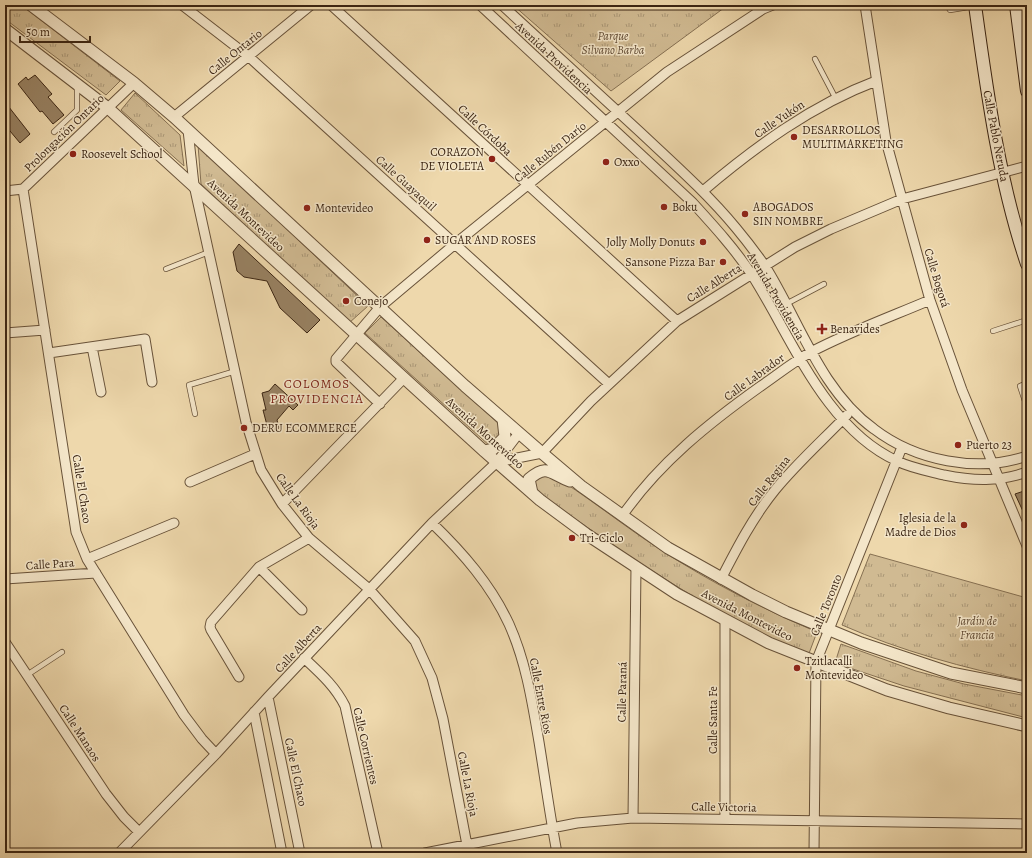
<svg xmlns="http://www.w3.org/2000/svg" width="1032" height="858" viewBox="0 0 1032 858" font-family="Alegreya,serif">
  <defs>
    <pattern id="grass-tufts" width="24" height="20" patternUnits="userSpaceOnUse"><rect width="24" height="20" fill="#d0ba92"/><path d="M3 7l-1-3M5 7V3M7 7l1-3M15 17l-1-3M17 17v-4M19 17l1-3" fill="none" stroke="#aa9776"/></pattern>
  </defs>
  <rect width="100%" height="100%" fill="#eed8ac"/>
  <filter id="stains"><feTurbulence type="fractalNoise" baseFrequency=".005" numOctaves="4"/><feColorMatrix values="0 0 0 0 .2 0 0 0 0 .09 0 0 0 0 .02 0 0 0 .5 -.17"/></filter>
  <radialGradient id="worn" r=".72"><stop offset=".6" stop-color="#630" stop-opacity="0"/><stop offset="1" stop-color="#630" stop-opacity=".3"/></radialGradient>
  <path fill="url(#grass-tufts)" stroke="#867052" d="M 5,5 L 21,5 L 120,81 L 106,95 L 5,19 Z
    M 513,5 L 728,5 L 611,91 Z
    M 135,93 L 180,135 L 184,166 L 121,110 Z
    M 198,145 L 368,306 L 349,323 L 201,184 Z
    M 381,317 L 501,426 L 502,433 L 492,448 L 365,333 Z
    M 546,471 C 586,495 622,525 661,550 C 710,582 763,609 817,632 L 808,656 C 715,616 631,558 548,500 L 530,483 Z
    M 870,554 L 1027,598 L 1027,681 C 964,668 901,651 842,625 Z
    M 841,644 L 916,671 L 964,684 L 1027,696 L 1027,718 L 904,686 L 835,663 Z"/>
  <path fill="#988263" stroke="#3b2513" d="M 35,75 L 52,94 L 48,97 L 64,115 L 53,124 L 42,111 L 40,112 L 18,84 L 26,77 L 28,80 Z
    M 5,102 L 30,134 L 20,143 L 5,125 Z
    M 239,244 L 320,320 L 307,333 L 280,308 L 267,281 L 244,277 L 237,271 L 233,252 Z
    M 275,384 L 298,405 L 293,410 L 289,406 L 277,420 L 279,428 L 269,433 L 263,410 L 266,410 L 262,393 L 269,391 Z
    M 1027,490 L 1027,520 L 1015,494 Z"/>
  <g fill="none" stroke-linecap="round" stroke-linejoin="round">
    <g stroke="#685239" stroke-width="6">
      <path id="service" d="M 947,5 L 950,10 L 975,6
        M 815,59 L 836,99
        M 54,132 L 77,110 L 77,86
        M 166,269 L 209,252
        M 786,304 L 824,284
        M 993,331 L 1027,320
        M 1026,404 L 1020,386 L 1027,383
        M 195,414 L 189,385 L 236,371
        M 27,675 L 62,652"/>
    </g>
    <g stroke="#685239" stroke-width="11">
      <path id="minor" d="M 182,5 L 248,56 L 609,384
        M 331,5 L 677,321
        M 480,5 L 692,202 C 713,225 735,249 752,275 C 792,338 825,428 897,461 C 911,468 928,471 944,475 C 973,481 999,482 1027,472
        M 502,5 C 548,47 594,90 640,132 C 673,163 707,193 736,228 C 746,240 756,253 765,266 C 799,320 820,390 874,429 C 916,461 977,473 1027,456
        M 865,5 L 886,141 L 930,300 L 962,390 L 1027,546
        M 174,117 L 311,5
        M 188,130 L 194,185 L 246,422 L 261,470 L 282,504 L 309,538 L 369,589 L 415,641 L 432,678 L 443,719 L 467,845
        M 23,189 L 76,532 L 87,559 L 184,715 L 202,739 L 216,754
        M 5,191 L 23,189 L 134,83
        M 703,191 C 755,147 812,105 876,81
        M 5,333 L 45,330
        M 92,347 L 101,392
        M 49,353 L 145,339 L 152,382
        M 380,404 L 336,362 L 336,359 L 380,307 L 455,244 L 667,72 L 763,9 L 773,5
        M 497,462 L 542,453 L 591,401 L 677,321 L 795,247 L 831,229 L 902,199 L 1027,166
        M 190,482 L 255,454
        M 282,504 L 404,378
        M 622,516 C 659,463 709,423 761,386 C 777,375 793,362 811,352 C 849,332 890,317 930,300
        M 432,523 C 463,553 491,585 509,624 C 526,662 532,701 539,742 C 545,779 550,816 557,853
        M 87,559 L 174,523
        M 259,567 L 302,610
        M 5,579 L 96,573
        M 721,579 C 737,548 753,517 775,490 C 797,463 823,440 847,415
        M 5,642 L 106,794 L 124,817 L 139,832
        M 304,658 C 320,673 335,686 345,706 L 378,853
        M 239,677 L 211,630 L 210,627 L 211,622 L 259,567 L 309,538
        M 268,697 L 300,853
        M 254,712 L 282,853
        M 633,818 L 636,567
        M 725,819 L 725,621
        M 119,853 L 216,754 L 268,697 L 432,523 L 497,462 L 519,433
        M 425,853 L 577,823 L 633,818 L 1027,824
        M 814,853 L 816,662 L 902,447"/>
    </g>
    <g stroke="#685239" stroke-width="13">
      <path id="tertiary" d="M 31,5 L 134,83 L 174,117 L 465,386 L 542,453 L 581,486 L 668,548 L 752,595 L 786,612 L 861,643 L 951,673 L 1027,688
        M 5,29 L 108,108 L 484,451 L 540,500 L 586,534 L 677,594 L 769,643 L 887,690 L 949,708 L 1027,726
        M 484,451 L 493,449 L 505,437 L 503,419
        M 532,493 L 529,479 C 548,463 550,474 570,481"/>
    </g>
    <g stroke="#3b2513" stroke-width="14">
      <path id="secondary" d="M 975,5 C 987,92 999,181 1027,264
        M 1016,5 L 1027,91"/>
    </g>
    <use href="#service" stroke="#f4e6c9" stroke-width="4.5"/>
    <use href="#minor" stroke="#f4e6c9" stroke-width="9"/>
    <use href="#tertiary" stroke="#f4e6c9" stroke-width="11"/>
    <use href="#secondary" stroke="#f4e6c9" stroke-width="12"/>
  </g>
  <g fill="#8f2418" stroke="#f4e6c9" stroke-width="1.5">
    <circle cx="794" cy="137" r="4"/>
    <circle cx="73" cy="154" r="4"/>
    <circle cx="492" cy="159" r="4"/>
    <circle cx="606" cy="162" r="4"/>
    <circle cx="664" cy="207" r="4"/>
    <circle cx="307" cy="208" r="4"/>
    <circle cx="745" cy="214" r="4"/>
    <circle cx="427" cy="240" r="4"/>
    <circle cx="703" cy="242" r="4"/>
    <circle cx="723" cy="262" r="4"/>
    <circle cx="346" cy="301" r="4"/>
    <path d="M820 323h4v4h4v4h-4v4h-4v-4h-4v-4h4z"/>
    <circle cx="244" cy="428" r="4"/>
    <circle cx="958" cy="445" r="4"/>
    <circle cx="964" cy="525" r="4"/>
    <circle cx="572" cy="538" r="4"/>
    <circle cx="797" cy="668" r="4"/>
  </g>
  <g text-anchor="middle" stroke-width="3" stroke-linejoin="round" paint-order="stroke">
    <g font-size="12" font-style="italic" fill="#604a33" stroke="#f4e6c9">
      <text x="613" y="40">Parque<tspan x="613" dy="14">Silvano Barba</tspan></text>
      <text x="977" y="625">Jardín de<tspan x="977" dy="14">Francia</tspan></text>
    </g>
    <g font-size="12" fill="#3b2513" stroke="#f4e6c9">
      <text transform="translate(235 52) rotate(-39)" y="4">Calle Ontario</text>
      <text transform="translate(554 58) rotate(43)" y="4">Avenida Providencia</text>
      <text transform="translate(779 119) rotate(-34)" y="4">Calle Yukón</text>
      <text transform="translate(485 130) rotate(43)" y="4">Calle Córdoba</text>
      <text transform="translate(64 133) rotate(-44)" y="4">Prolongación Ontario</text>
      <text transform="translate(996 136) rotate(79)" y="4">Calle Pablo Neruda</text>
      <text transform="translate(550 152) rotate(-39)" y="4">Calle Rubén Darío</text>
      <text transform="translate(406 183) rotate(42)" y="4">Calle Guayaquil</text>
      <text transform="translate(246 215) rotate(43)" y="4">Avenida Montevideo</text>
      <text transform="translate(937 278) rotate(73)" y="4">Calle Bogotá</text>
      <text transform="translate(714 283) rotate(-32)" y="4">Calle Alberta</text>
      <text transform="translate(776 296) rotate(59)" y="4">Avenida Providencia</text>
      <text transform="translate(754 377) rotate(-36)" y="4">Calle Labrador</text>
      <text transform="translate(485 433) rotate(42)" y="4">Avenida Montevideo</text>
      <text transform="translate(769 481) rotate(-52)" y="4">Calle Regina</text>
      <text transform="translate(82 489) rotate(81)" y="4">Calle El Chaco</text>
      <text transform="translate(298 501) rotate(54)" y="4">Calle La Rioja</text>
      <text transform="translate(50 564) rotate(-4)" y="4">Calle Para</text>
      <text transform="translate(826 605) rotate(-68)" y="4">Calle Toronto</text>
      <text transform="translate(747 615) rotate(27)" y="4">Avenida Montevideo</text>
      <text transform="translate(298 648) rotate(-47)" y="4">Calle Alberta</text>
      <text transform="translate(622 692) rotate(-89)" y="4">Calle Paraná</text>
      <text transform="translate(541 696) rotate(79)" y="4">Calle Entre Ríos</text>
      <text transform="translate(713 720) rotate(-90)" y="4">Calle Santa Fe</text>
      <text transform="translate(80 733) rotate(57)" y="4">Calle Manaos</text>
      <text transform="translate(366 746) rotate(77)" y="4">Calle Corrientes</text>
      <text transform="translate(296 772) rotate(78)" y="4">Calle El Chaco</text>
      <text transform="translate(468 784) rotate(79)" y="4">Calle La Rioja</text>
      <text transform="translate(724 807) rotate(1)" y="4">Calle Victoria</text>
    </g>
    <g font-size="12" fill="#3b2513" stroke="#f4e6c9" text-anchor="start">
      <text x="802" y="134">DESARROLLOS<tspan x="802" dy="14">MULTIMARKETING</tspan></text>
      <text x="484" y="156" text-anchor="end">CORAZON<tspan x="484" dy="14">DE VIOLETA</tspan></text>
      <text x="81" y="158">Roosevelt School</text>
      <text x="614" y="166">Oxxo</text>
      <text x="672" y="211">Boku</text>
      <text x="753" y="211">ABOGADOS<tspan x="753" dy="14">SIN NOMBRE</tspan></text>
      <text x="315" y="212">Montevideo</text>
      <text x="435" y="244">SUGAR AND ROSES</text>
      <text x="695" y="246" text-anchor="end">Jolly Molly Donuts</text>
      <text x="715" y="266" text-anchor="end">Sansone Pizza Bar</text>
      <text x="354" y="305">Conejo</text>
      <text x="830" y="333">Benavides</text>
      <text x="252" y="432">DERU ECOMMERCE</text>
      <text x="966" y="449">Puerto 23</text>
      <text x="956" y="522" text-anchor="end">Iglesia de la<tspan x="956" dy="14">Madre de Dios</tspan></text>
      <text x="580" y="542">Tri-Ciclo</text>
      <text x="805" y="665">Tzitlacalli<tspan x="805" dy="14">Montevideo</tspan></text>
    </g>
    <g font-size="13" letter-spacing="1" fill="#7a1f14" stroke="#f4e6c9">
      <text x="317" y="388">COLOMOS<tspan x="317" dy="15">PROVIDENCIA</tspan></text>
    </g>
  </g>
  <rect width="1032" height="858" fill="none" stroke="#eed8ac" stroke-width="20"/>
  <rect x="6" y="6" width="1020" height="846" fill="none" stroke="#3b2513" stroke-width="2"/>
  <rect x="10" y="10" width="1012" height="838" fill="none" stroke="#3b2513"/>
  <path d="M20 36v6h70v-6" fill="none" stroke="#3b2513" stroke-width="2"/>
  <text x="26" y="36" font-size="12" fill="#3b2513" stroke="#f4e6c9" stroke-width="3" paint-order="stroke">50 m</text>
  <rect width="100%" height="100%" filter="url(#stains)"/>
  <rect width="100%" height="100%" fill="url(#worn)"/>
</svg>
